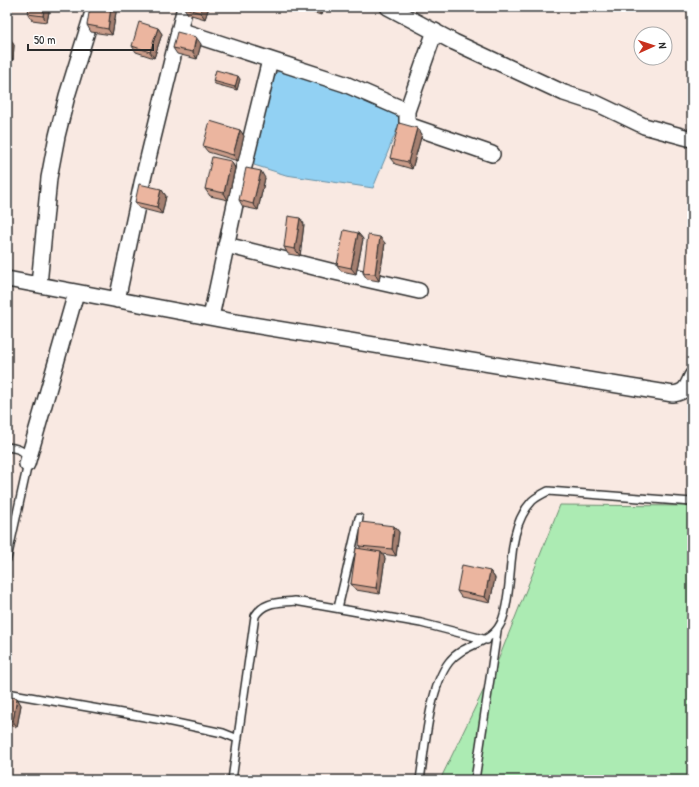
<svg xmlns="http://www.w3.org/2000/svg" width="699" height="787" viewBox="0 0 699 787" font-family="'Patrick Hand',sans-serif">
  <rect width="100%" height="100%" fill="#f9e9e2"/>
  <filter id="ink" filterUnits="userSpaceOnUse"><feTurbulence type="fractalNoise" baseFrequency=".025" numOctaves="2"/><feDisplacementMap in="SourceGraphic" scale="8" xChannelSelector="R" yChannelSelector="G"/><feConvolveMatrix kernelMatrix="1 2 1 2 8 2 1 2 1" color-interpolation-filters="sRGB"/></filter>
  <g filter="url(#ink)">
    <path fill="#acebb3" stroke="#6c8b6f" d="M 560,505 L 692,506 L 692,780 L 440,780 L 499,658 Z"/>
    <path fill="#92d1f3" stroke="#698fa3" d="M 285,70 L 359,95 L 400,115 L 398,127 L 373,188 L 286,175 L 254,165 L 253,156 L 274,73 Z"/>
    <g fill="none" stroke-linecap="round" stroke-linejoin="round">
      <g stroke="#2b2b2b" stroke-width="10">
        <path id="service" d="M 7,447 C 23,449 27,451 27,468 L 7,559
          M 338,608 L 359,518
          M 7,693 L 162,720 L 223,733 L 238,739
          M 232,780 L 255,616 C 264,601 279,603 295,601 L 421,623 L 487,640
          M 420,780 C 425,748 429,688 449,662 C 465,641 494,646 503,618 C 515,582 504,531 532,501 C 536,497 543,494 548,491 L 692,502
          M 475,780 L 497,631"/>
      </g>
      <g stroke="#2b2b2b" stroke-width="18">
        <path id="minor" d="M 388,7 L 454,42 L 564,93 L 598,104 L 644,126 L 692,139
          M 179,30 L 345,84 L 407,111
          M 435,31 L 407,111 L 407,122 L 411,126 L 492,154
          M 226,245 L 330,271 L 419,291
          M 7,279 L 235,322 L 673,394 C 686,392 687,387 692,376
          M 39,285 L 49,178 L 57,136 L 67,96 L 93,12 L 93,7
          M 117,300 L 142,183 L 185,7
          M 211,317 L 237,195 L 270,60
          M 27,464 L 76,293"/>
      </g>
      <use href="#service" stroke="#fff" stroke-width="7"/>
      <use href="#minor" stroke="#fff" stroke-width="15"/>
    </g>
    <path fill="#ca9c89" stroke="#2b2b2b" d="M 29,7 L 50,7 L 47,22 L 32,20 L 28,14 Z
      M 117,7 L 112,35 L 91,32 L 87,25 Z
      M 209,7 L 205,19 L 188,14 L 184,8 Z
      M 303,7 L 323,7 L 321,15 L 305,10 Z
      M 158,28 L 162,34 L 154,58 L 136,52 L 132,46 Z
      M 7,38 L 14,45 L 13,60 L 7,59 Z
      M 201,44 L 197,59 L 177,54 L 173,48 Z
      M 240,79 L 237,90 L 215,84 L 213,81 Z
      M 417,128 L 422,134 L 412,169 L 395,164 L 390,158 Z
      M 240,130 L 244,136 L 238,161 L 208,152 L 203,146 Z
      M 231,161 L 235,168 L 228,200 L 210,196 L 205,189 Z
      M 265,178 L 258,210 L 243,207 L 239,200 Z
      M 161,189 L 166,196 L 162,214 L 139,208 L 135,202 Z
      M 300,218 L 304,224 L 300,256 L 288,254 L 284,247 Z
      M 358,233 L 363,239 L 356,274 L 341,271 L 337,265 Z
      M 385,243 L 379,281 L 367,279 L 363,273 Z
      M 394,526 L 399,532 L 396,556 L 382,554 L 385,558 L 380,594 L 356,590 L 351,584 L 361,549 L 359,546 Z
      M 490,571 L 495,578 L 490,603 L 461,597 L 457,591 Z
      M 7,697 L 17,698 L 21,705 L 17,727 L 7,725 Z"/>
    <path fill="#a47f6f" stroke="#2b2b2b" d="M 44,7 L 50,7 L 47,22 L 43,16 Z
      M 111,7 L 117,7 L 112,35 L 108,29 Z
      M 202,7 L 209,7 L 205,19 L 201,13 Z
      M 317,7 L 323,7 L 321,15 L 316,8 Z
      M 158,28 L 162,34 L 154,58 L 150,52 Z
      M 196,37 L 201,44 L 197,59 L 193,52 Z
      M 10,38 L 14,45 L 13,60 L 9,54 Z
      M 238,76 L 240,79 L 237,90 L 235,87 Z
      M 417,128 L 422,134 L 412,169 L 408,162 Z
      M 240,130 L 244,136 L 238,161 L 233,155 Z
      M 231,161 L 235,168 L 228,200 L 224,193 Z
      M 261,171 L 265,178 L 258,210 L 253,204 Z
      M 161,189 L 166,196 L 162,214 L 157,207 Z
      M 300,218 L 304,224 L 300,256 L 295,249 Z
      M 358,233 L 363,239 L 356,274 L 351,268 Z
      M 380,237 L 385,243 L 379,281 L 375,274 Z
      M 394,526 L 399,532 L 396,556 L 392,549 Z
      M 381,552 L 385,558 L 380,594 L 376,588 Z
      M 490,571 L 495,578 L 490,603 L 485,597 Z
      M 17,698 L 21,705 L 17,727 L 13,721 Z"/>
    <path fill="#ebb59f" stroke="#2b2b2b" d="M 29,7 L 44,7 L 43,16 L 28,14 Z
      M 90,7 L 111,7 L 108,29 L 87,25 Z
      M 184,7 L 202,7 L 201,13 L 184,8 Z
      M 139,22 L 158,28 L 150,52 L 132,46 Z
      M 177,32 L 196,37 L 193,52 L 173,48 Z
      M 7,38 L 10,38 L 9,54 L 7,53 Z
      M 216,70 L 238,76 L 235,87 L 213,81 Z
      M 210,121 L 240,130 L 233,155 L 203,146 Z
      M 399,123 L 417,128 L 408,162 L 390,158 Z
      M 212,157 L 231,161 L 224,193 L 205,189 Z
      M 246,168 L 261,171 L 253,204 L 239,200 Z
      M 139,184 L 161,189 L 157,207 L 135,202 Z
      M 288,216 L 300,218 L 295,249 L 284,247 Z
      M 344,230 L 358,233 L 351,268 L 337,265 Z
      M 368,235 L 380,237 L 375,274 L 363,273 Z
      M 361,522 L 394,526 L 392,549 L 359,546 Z
      M 356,548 L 381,552 L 376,588 L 351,584 Z
      M 462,565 L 490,571 L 485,597 L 457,591 Z
      M 7,697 L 17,698 L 13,721 L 7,720 Z"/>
  </g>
  <rect width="699" height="787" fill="none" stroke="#fff" stroke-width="24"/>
  <rect x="12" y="12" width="675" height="763" fill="none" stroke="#2b2b2b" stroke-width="1.5" filter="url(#ink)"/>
  <g transform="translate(653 46) rotate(87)"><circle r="19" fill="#ffffff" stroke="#aaaaaa"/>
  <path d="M0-3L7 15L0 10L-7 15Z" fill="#c8321e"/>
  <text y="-6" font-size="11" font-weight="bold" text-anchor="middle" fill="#2b2b2b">N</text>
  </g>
  <path d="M28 44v6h125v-6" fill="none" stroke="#2b2b2b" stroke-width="2"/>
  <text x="34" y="44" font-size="12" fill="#2b2b2b" stroke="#ffffff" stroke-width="3" paint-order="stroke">50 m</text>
</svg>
